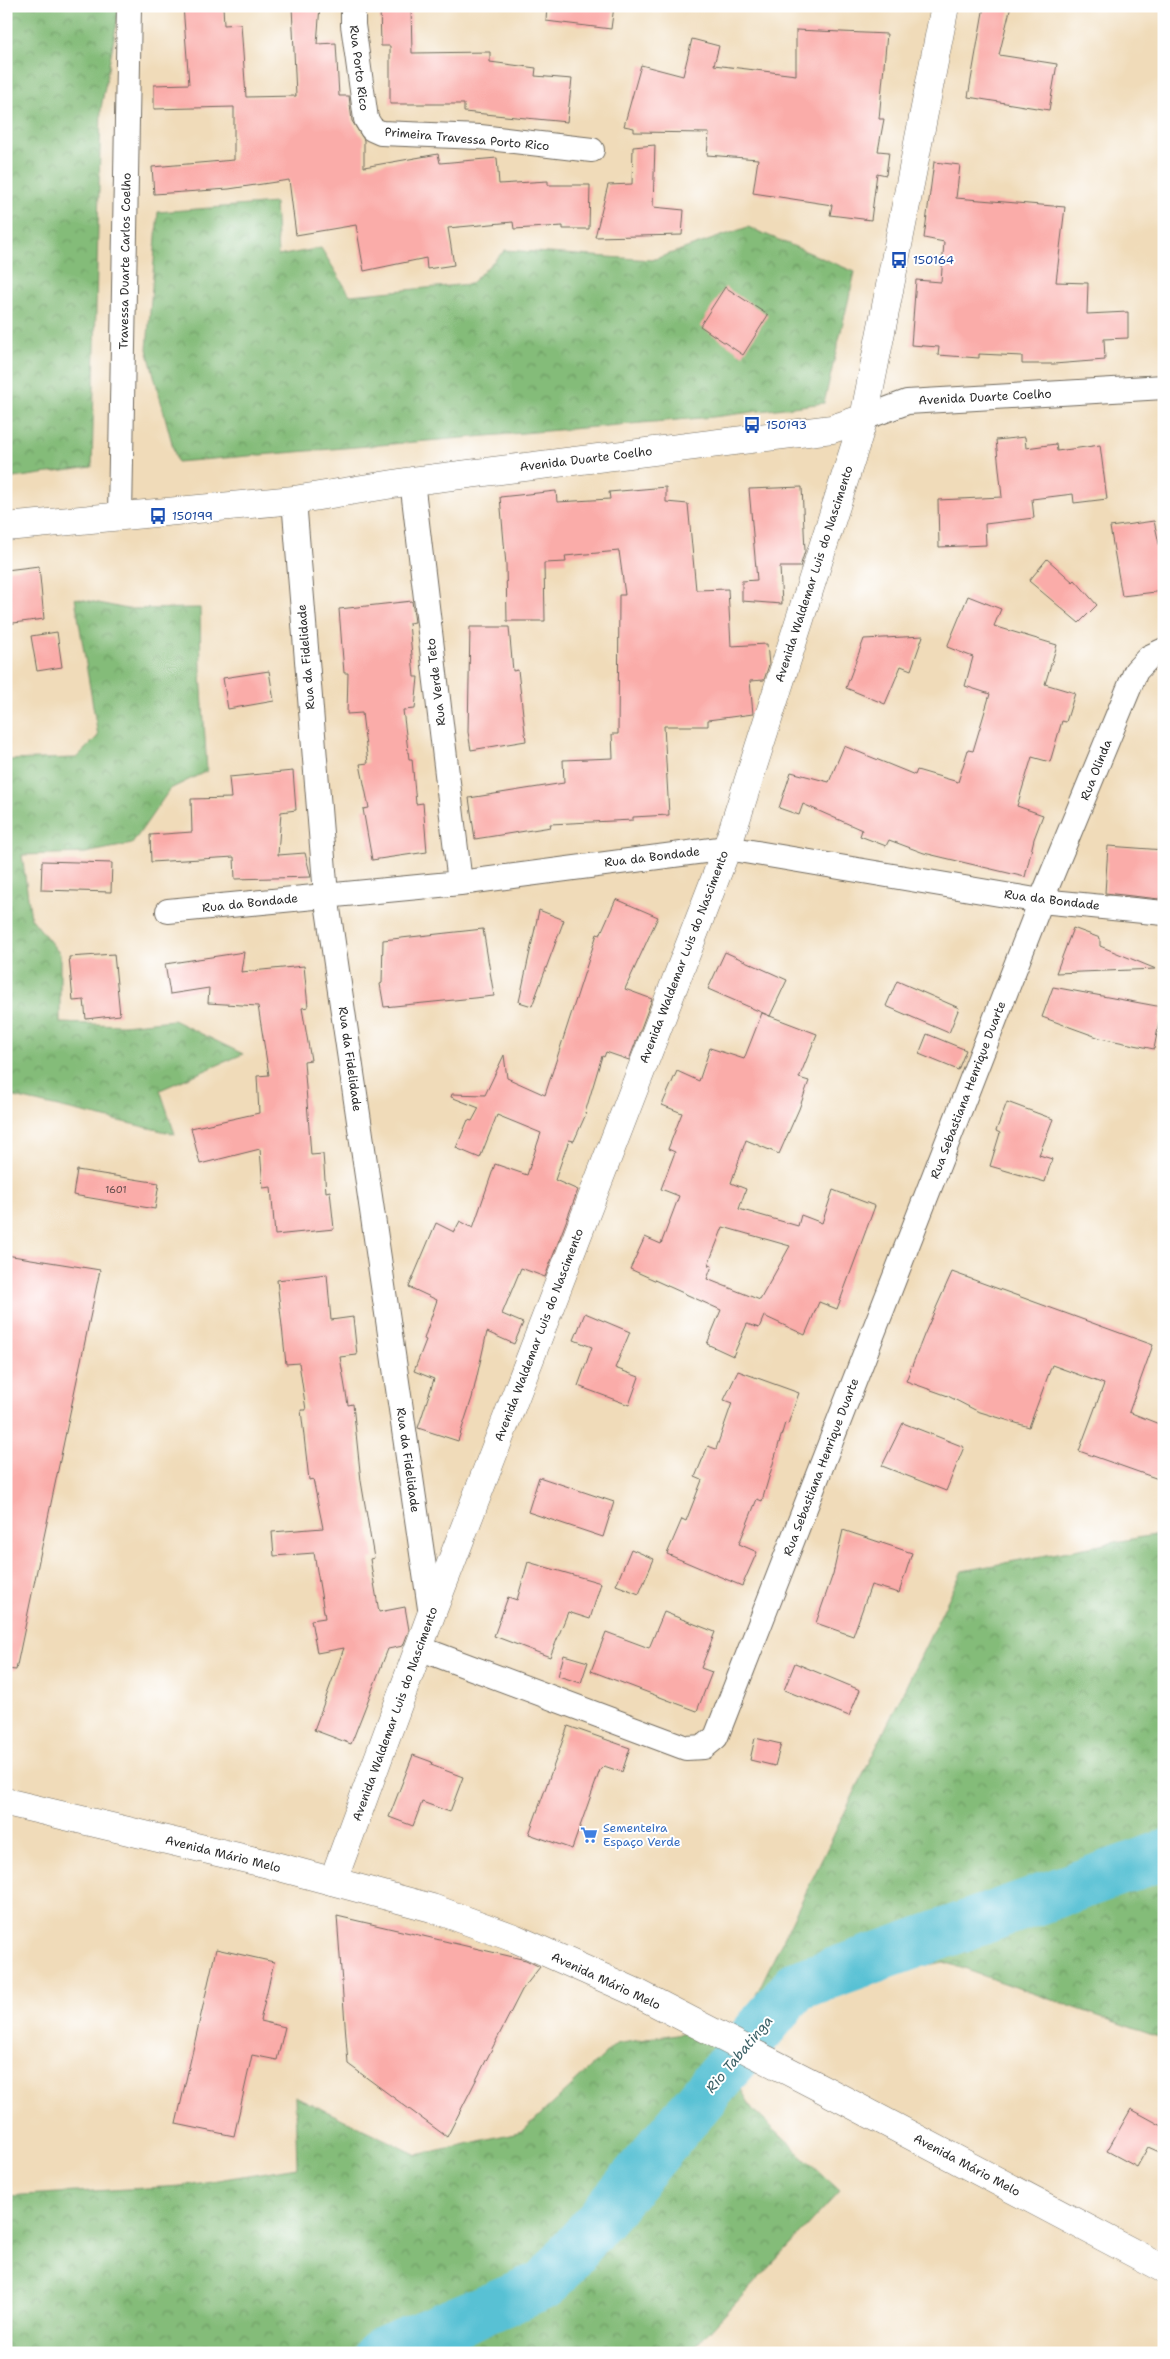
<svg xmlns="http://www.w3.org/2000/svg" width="1170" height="2359" viewBox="0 0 1170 2359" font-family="'Shantell Sans',sans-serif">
  <defs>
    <pattern id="forest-crowns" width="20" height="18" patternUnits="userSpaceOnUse" patternTransform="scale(1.25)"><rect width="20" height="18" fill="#84bc79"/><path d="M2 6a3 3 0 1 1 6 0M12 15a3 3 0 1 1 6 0" fill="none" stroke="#6c9963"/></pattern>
  </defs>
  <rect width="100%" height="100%" fill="#fff"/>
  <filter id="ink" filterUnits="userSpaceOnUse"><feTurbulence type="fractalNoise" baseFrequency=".02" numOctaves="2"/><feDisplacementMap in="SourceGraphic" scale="10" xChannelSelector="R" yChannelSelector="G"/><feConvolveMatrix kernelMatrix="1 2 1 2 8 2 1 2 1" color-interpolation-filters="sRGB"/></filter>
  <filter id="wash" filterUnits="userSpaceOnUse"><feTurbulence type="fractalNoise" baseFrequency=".0096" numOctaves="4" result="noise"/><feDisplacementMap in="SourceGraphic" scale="20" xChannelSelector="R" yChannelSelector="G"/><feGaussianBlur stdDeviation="1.12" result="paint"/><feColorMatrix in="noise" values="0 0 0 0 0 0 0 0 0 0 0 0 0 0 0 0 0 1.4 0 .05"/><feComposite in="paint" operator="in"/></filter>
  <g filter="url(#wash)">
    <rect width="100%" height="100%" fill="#f0dbb9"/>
    <path fill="url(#forest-crowns)" stroke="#587452" d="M 6,6 L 120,6 L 101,108 L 92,467 L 6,479 Z
      M 275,203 L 278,256 L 321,248 L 350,295 L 470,284 L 505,250 L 652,260 L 748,227 L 855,272 L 824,403 L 713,417 L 177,462 L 147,349 L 158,212 Z
      M 75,598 L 127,609 L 200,608 L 201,673 L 207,771 L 170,789 L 132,844 L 85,853 L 22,855 L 31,918 L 60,954 L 60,1023 L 123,1025 L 173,1020 L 243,1054 L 160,1090 L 175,1134 L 6,1095 L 6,760 L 76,758 L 98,736 Z
      M 1164,1533 L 1164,2039 L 944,1962 L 756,1995 L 962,1571 Z
      M 706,2029 L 753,2110 L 840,2191 L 689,2353 L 6,2353 L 6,2196 L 181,2186 L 297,2167 L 295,2096 L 417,2155 L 523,2131 L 616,2044 Z"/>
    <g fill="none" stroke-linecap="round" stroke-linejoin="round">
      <path stroke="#58c1d4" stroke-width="50" d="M 380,2353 L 546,2284 L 796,1986 L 1164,1855"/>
    </g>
    <g id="blocks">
      <path fill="#faaca9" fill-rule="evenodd" d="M 183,6 L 223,6 L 224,25 L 241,24 L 246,97 L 296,96 L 292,6 L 320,6 L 317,44 L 336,43 L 339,96 L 349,96 L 352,121 L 364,140 L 364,167 L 438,154 L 440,163 L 497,158 L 499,184 L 548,181 L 548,185 L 590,185 L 589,229 L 563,229 L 563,226 L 514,229 L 513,222 L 448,228 L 454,265 L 427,269 L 426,258 L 364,271 L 356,225 L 296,235 L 289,180 L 229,189 L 154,194 L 152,167 L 234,160 L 234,107 L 154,109 L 154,85 L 189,84 Z
        M 380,6 L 411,6 L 412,53 L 490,52 L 490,62 L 536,68 L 535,76 L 572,79 L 567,122 L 464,112 L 464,104 L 390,104 L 390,46 L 381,46 Z
        M 547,6 L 614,6 L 611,29 L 546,21 Z
        M 984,6 L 1011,6 L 999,55 L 1057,64 L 1049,110 L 968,97 Z
        M 796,30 L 887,34 L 879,119 L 884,119 L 878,151 L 889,152 L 886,175 L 877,173 L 871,220 L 830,215 L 832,205 L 753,193 L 758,159 L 707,155 L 709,133 L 634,132 L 634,128 L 624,126 L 641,65 L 683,76 L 692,39 L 719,46 L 714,65 L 796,75 Z
        M 655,145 L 653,207 L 684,210 L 682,235 L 595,237 L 608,185 L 632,184 L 633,147 Z
        M 934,162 L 960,165 L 956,198 L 1065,207 L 1056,282 L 1088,283 L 1087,314 L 1128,312 L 1128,338 L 1104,339 L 1105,360 L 1054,364 L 1022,364 L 1022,356 L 979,354 L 979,358 L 938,355 L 939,347 L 911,345 L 916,280 L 941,282 L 944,242 L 924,238 Z
        M 725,287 L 768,315 L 743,355 L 700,326 Z
        M 1025,437 L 1026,448 L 1056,444 L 1057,451 L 1100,445 L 1107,499 L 1074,503 L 1073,494 L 1032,499 L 1034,518 L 985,524 L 986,545 L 939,547 L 938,500 L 1002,497 L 996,440 Z
        M 666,487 L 666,502 L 688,504 L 696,590 L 728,589 L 731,646 L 767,644 L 769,665 L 764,680 L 750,681 L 753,714 L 708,720 L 708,726 L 664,726 L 669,815 L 633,817 L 633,820 L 550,824 L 551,827 L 475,839 L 469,798 L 564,783 L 563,760 L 613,758 L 612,734 L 618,734 L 619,595 L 625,595 L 619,551 L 565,556 L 566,562 L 544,563 L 545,621 L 507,621 L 506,565 L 500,497 L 556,491 L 557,502 L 610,499 L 609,492 Z
        M 802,487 L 805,551 L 800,567 L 780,567 L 782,604 L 742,601 L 742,581 L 757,580 L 749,489 Z
        M 1154,521 L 1164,566 L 1164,591 L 1122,596 L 1110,527 Z
        M 1047,559 L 1073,582 L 1075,580 L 1097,605 L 1079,623 L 1029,581 Z
        M 39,566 L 44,619 L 6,624 L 6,570 Z
        M 968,596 L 1001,609 L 994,626 L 1057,645 L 1045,684 L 1075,693 L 1066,722 L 1062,721 L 1050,762 L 1032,757 L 1017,806 L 1043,815 L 1034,839 L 1025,877 L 924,853 L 889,840 L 886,846 L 860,836 L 862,830 L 803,804 L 799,815 L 779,808 L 791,772 L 829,782 L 844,746 L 915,775 L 917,770 L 958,782 L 968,750 L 973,751 L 990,694 L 965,686 L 973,657 L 947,647 Z
        M 412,601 L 415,622 L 409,623 L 414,677 L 418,677 L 415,709 L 403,710 L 409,759 L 412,759 L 416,804 L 423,803 L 427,852 L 372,860 L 363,809 L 369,808 L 360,764 L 368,763 L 362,713 L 347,714 L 348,673 L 344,673 L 339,609 Z
        M 470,627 L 509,627 L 513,671 L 518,670 L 526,741 L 471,750 L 468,732 Z
        M 57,632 L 62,667 L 37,671 L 31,636 Z
        M 923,636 L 911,670 L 901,666 L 885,704 L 846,688 L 864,639 Z
        M 269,671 L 274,701 L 228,709 L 223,678 Z
        M 293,771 L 296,810 L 281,812 L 278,855 L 305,853 L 311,877 L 235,879 L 234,857 L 151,862 L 150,835 L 192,832 L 191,799 L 231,798 L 229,777 Z
        M 1108,846 L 1164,850 L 1164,887 L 1159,899 L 1105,893 Z
        M 42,861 L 112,863 L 111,892 L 41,890 Z
        M 616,899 L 658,917 L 625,989 L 652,999 L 629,1060 L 606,1052 L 604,1057 L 602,1056 L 585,1113 L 586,1114 L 574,1141 L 569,1140 L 555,1180 L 578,1190 L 545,1277 L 521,1268 L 502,1314 L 523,1323 L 514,1344 L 487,1332 L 472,1398 L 458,1441 L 418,1428 L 434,1379 L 414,1371 L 426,1340 L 424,1339 L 437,1300 L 409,1287 L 436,1223 L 454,1232 L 460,1221 L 473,1228 L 495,1164 L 527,1175 L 541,1133 L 497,1115 L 480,1158 L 456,1148 L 468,1120 L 472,1121 L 479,1108 L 451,1097 L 452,1094 L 485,1095 L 504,1055 L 507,1078 L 545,1095 L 597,934 L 600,935 Z
        M 539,910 L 564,920 L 532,1006 L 519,1002 Z
        M 1073,928 L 1100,938 L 1100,946 L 1156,969 L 1056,973 Z
        M 483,929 L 494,996 L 384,1007 L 380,984 L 382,983 L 383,940 Z
        M 244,952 L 241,972 L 304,966 L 308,1007 L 302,1008 L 311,1060 L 304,1061 L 311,1155 L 323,1154 L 326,1192 L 330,1191 L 334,1229 L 275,1235 L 271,1187 L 263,1188 L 260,1149 L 200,1164 L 191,1128 L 259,1113 L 257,1076 L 269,1075 L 258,1006 L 208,1003 L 209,988 L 170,994 L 165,964 Z
        M 725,952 L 787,980 L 770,1016 L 708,989 Z
        M 114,954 L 120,1015 L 86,1019 L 84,1000 L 73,1001 L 69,957 Z
        M 897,981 L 959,1008 L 949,1033 L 886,1006 Z
        M 1053,987 L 1162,1007 L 1154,1049 L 1100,1038 L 1042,1017 Z
        M 762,1013 L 817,1034 L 799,1078 L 809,1081 L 799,1109 L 779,1154 L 746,1140 L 731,1183 L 746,1189 L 739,1209 L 798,1226 L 801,1215 L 822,1223 L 833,1190 L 875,1206 L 837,1309 L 819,1302 L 805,1335 L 764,1316 L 759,1328 L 747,1324 L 733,1356 L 707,1344 L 721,1310 L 630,1269 L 645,1237 L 661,1244 L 679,1196 L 661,1189 L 675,1152 L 668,1149 L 682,1113 L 662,1105 L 677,1071 L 699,1081 L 710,1048 L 744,1059 ZM 723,1227 L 790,1246 L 760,1300 L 707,1279 L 712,1266 L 708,1265 Z
        M 927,1034 L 966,1050 L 958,1070 L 919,1054 Z
        M 1007,1102 L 1053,1119 L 1039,1155 L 1052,1159 L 1045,1182 L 990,1166 L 1000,1133 L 996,1131 Z
        M 77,1170 L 159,1183 L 155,1209 L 73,1195 Z
        M 6,1255 L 100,1270 L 16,1670 L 6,1669 Z
        M 952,1272 L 1153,1345 L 1129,1412 L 1164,1426 L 1164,1481 L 1079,1451 L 1104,1384 L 1052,1365 L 1029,1427 L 977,1411 L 948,1396 L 906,1381 L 924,1335 Z
        M 327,1274 L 331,1320 L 353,1317 L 357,1355 L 340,1357 L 348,1405 L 353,1404 L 361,1481 L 374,1558 L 370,1559 L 379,1612 L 405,1607 L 409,1630 L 403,1646 L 388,1649 L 351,1744 L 314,1730 L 344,1648 L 317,1653 L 311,1620 L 325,1618 L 314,1553 L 274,1556 L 272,1532 L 323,1528 L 313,1479 L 309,1480 L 301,1410 L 306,1410 L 299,1363 L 286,1364 L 277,1280 Z
        M 585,1313 L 630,1332 L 615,1368 L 639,1377 L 629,1405 L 578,1386 L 592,1347 L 574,1340 Z
        M 738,1371 L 799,1393 L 788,1424 L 785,1423 L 762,1501 L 757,1499 L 739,1544 L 757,1552 L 742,1586 L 667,1554 L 682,1519 L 686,1521 L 702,1480 L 695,1477 L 708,1446 L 716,1449 L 732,1403 L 724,1400 Z
        M 903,1423 L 964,1447 L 946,1491 L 882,1466 Z
        M 539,1477 L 614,1502 L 603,1537 L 528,1512 Z
        M 843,1530 L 912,1553 L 899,1593 L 871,1585 L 853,1636 L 816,1623 L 833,1574 Z
        M 631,1549 L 654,1559 L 639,1594 L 616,1585 Z
        M 528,1562 L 601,1583 L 590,1619 L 568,1612 L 550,1657 L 494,1636 L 508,1597 L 517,1600 Z
        M 664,1612 L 715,1632 L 701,1668 L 712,1672 L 697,1711 L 591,1671 L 606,1632 L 649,1648 Z
        M 564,1655 L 588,1662 L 581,1683 L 558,1676 Z
        M 795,1663 L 860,1690 L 849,1716 L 784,1690 Z
        M 568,1726 L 630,1748 L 622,1772 L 604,1766 L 600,1770 L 572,1849 L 529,1834 Z
        M 755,1738 L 781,1744 L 775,1766 L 750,1760 Z
        M 413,1755 L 432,1762 L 431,1765 L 463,1777 L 450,1812 L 422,1802 L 413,1826 L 389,1817 Z
        M 337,1916 L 526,1960 L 540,1967 L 522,1990 L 447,2137 L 348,2064 Z
        M 216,1949 L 274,1962 L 260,2021 L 285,2027 L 277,2060 L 252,2055 L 234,2136 L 176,2124 Z
        M 1131,2109 L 1164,2127 L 1164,2154 L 1148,2147 L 1137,2167 L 1107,2151 Z"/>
    </g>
  </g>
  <g filter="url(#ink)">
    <use href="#blocks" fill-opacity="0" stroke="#70695d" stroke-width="1"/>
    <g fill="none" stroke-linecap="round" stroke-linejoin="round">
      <g stroke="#70695d" stroke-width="26">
        <path id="minor" d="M 353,6 L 353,25 L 366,119 L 372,129 L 381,133 L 480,137 L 592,150
          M 864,418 L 907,402 L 1164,387
          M 412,481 L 460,883
          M 294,500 L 326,895 L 431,1615
          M 120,516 L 129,6
          M 168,911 L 460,883 L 727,848 L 1041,901 L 1164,913
          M 419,1648 L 686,1748 L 704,1747 L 716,1737 L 1041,901 L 1136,671 L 1149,657 L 1164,650"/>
      </g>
      <g stroke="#70695d" stroke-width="29">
        <path id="secondary" d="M 6,527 L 294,500 L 412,481 L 832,429 L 864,418
          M 333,1881 L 431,1615 L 727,848 L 864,418 L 945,6"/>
      </g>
      <g stroke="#70695d" stroke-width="29">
        <path id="primary" d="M 6,1802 L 268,1864 L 432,1908 L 514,1938 L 635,1992 L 823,2089 L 1164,2269"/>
      </g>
      <use href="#minor" stroke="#fff" stroke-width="24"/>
      <use href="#secondary" stroke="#fff" stroke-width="28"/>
      <use href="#primary" stroke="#fff" stroke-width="28"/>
    </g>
  </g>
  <defs>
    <g id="bus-bare" transform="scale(1.35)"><path d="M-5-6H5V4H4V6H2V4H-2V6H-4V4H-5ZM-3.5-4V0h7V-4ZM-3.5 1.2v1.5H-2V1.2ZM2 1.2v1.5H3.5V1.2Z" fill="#1a4fb4" stroke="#fff" stroke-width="2.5" paint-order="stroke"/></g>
    <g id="supermarket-bare" transform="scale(1.35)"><path d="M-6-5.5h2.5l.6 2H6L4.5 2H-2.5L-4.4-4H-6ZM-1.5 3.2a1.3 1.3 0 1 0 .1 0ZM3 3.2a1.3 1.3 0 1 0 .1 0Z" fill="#3f7fe0" stroke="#fff" stroke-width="2.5" paint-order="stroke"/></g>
  </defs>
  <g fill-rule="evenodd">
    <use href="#bus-bare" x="899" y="260"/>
    <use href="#bus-bare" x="752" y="425"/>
    <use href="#bus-bare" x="158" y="516"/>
    <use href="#supermarket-bare" x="589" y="1835"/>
  </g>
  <g text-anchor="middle" stroke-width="4" stroke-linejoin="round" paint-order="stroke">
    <g font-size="10" fill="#5f4b4a">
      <text x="116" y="1193">1601</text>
    </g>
    <g font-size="12" fill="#2b2b2b" stroke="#fff">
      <text transform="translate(359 68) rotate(83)" y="4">Rua Porto Rico</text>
      <text transform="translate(467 139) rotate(5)" y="4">Primeira Travessa Porto Rico</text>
      <text transform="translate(125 261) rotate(-89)" y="4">Travessa Duarte Carlos Coelho</text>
      <text transform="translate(985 397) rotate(-3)" y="4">Avenida Duarte Coelho</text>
      <text transform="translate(586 459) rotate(-7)" y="4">Avenida Duarte Coelho</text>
      <text transform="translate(814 574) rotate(-72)" y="4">Avenida Waldemar Luis do Nascimento</text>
      <text transform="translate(306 657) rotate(-95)" y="4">Rua da Fidelidade</text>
      <text transform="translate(436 682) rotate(-97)" y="4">Rua Verde Teto</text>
      <text transform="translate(1096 770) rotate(-68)" y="4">Rua Olinda</text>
      <text transform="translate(652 857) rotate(-7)" y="4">Rua da Bondade</text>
      <text transform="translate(1052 900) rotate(7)" y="4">Rua da Bondade</text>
      <text transform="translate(250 903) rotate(-6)" y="4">Rua da Bondade</text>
      <text transform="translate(684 957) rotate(-69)" y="4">Avenida Waldemar Luis do Nascimento</text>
      <text transform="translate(350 1059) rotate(82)" y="4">Rua da Fidelidade</text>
      <text transform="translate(968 1090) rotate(-69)" y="4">Rua Sebastiana Henrique Duarte</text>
      <text transform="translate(539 1335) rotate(-69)" y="4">Avenida Waldemar Luis do Nascimento</text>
      <text transform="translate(408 1460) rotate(82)" y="4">Rua da Fidelidade</text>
      <text transform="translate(821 1467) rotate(-69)" y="4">Rua Sebastiana Henrique Duarte</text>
      <text transform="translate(395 1714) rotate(-70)" y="4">Avenida Waldemar Luis do Nascimento</text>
      <text transform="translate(223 1854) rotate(14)" y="4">Avenida Mário Melo</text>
      <text transform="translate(606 1981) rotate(25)" y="4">Avenida Mário Melo</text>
      <text transform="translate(967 2165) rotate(28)" y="4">Avenida Mário Melo</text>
    </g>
    <g font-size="12" fill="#164399" stroke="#fff" text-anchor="start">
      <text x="913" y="264">150164</text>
      <text x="766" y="429">150193</text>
      <text x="172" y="520">150199</text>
    </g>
    <g font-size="12" fill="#366cbe" stroke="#fff" text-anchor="start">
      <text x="603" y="1832">Sementeira<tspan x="603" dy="14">Espaço Verde</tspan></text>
    </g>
    <g font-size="14" font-style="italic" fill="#3b6066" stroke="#fff">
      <text transform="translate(739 2054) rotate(-50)" y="5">Rio Tabatinga</text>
    </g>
  </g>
  <rect width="1170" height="2359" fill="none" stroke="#fff" stroke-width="25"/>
</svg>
